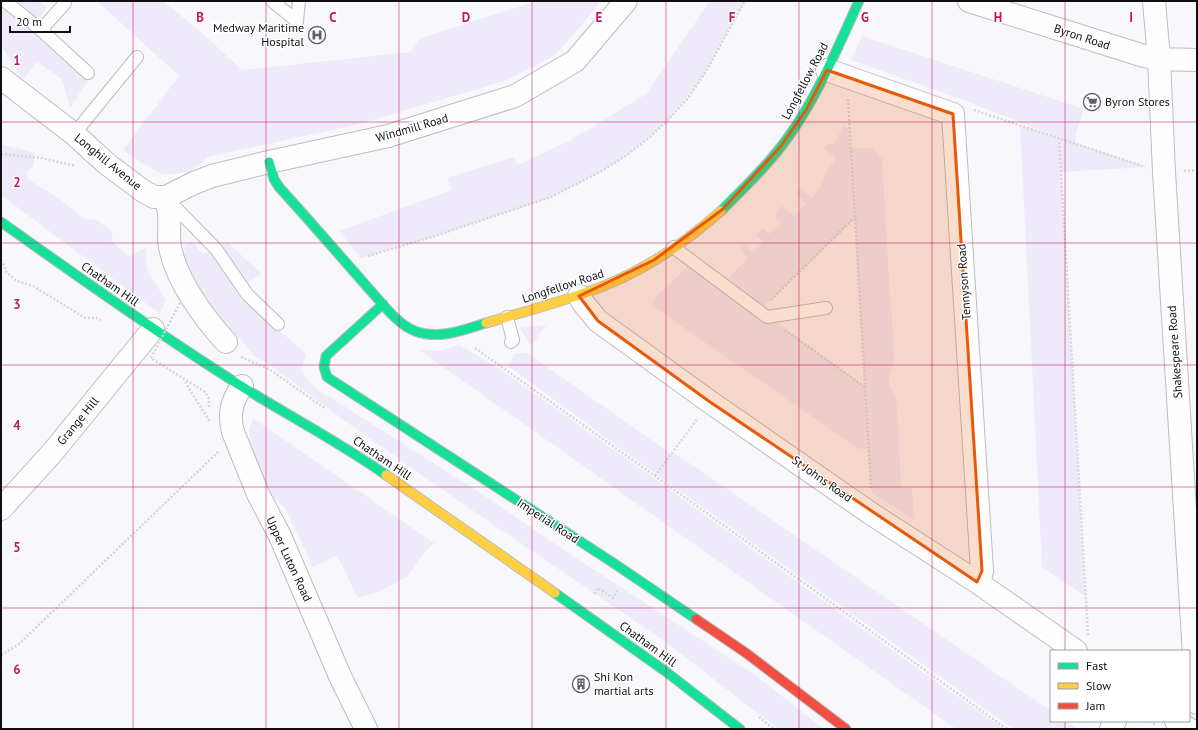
<svg xmlns="http://www.w3.org/2000/svg" width="1198" height="730" viewBox="0 0 1198 730" font-family="'PT Sans',sans-serif">
  <rect width="100%" height="100%" fill="#f8f7fb"/>
  <path fill="#efeafa" d="M 14,1 L 39,1 L 47,7 L 41,16 L 36,18 L 30,15 Z
    M 97,1 L 163,1 L 202,33 L 242,70 L 411,52 L 421,38 L 537,1 L 600,1 L 592,13 L 556,54 L 530,69 L 501,82 L 359,124 L 208,157 L 190,172 L 163,175 L 145,165 L 123,150 L 179,76 Z
    M 710,1 L 745,1 L 701,79 L 667,121 L 645,141 L 627,155 L 600,172 L 551,197 L 432,237 L 361,258 L 339,231 L 452,190 L 447,178 L 514,157 L 518,165 L 571,140 L 646,94 Z
    M 1,3 L 43,36 L 88,81 L 70,108 L 62,79 L 37,62 L 23,80 L 1,45 Z
    M 862,36 L 1084,109 L 1076,133 L 1076,143 L 1147,167 L 1061,172 L 1085,596 L 1042,567 L 1020,125 L 1066,140 L 958,98 L 851,60 Z
    M 843,126 L 849,129 L 850,149 L 872,148 L 882,159 L 888,264 L 893,334 L 894,360 L 889,377 L 889,385 L 896,396 L 897,412 L 898,419 L 901,488 L 912,488 L 914,520 L 872,493 L 869,448 L 859,449 L 651,305 L 654,299 L 693,261 L 865,387 L 855,219 L 762,308 L 737,291 L 740,288 L 729,278 L 747,259 L 741,249 L 744,245 L 753,252 L 763,242 L 755,235 L 763,228 L 769,234 L 781,222 L 774,216 L 782,206 L 794,216 L 806,204 L 795,193 L 799,188 L 812,198 L 821,185 L 825,174 L 836,158 L 824,149 L 828,144 L 834,144 Z
    M 1,144 L 35,153 L 33,166 L 26,173 L 29,180 L 57,197 L 83,218 L 96,220 L 113,232 L 111,241 L 128,256 L 147,248 L 146,264 L 148,272 L 166,300 L 160,314 L 1,195 Z
    M 191,241 L 203,254 L 228,243 L 261,273 L 236,292 L 306,354 L 301,370 L 305,377 L 314,387 L 488,498 L 555,544 L 755,675 L 824,729 L 778,729 L 666,642 L 466,506 L 348,423 L 267,363 L 256,357 L 224,322 L 198,288 L 185,260 L 184,248 Z
    M 546,325 L 531,346 L 520,328 Z
    M 459,345 L 497,367 L 648,474 L 938,683 L 1004,729 L 956,729 L 419,350 L 438,351 Z
    M 516,353 L 527,353 L 670,453 L 676,454 L 1051,711 L 1051,721 L 1066,721 L 1077,729 L 1013,729 L 621,449 L 508,366 Z
    M 253,418 L 434,543 L 423,554 L 407,577 L 380,591 L 358,598 L 337,555 L 313,567 L 285,508 L 267,491 L 251,451 L 249,430 Z"/>
  <g fill="none" stroke-linecap="round" stroke-linejoin="round">
    <g stroke="#bdbcc0" stroke-width="14">
      <path id="lane" d="M 5,1 L 41,30 L 88,73
        M 272,1 L 297,21 L 299,1
        M 41,30 L 65,3
        M 74,134 L 137,57
        M 168,200 L 216,249 L 247,294 L 278,324
        M 673,247 L 767,317 L 826,308
        M 507,317 L 513,340 L 511,342"/>
    </g>
    <g stroke="#bdbcc0" stroke-width="24">
      <path id="street" d="M 969,1 L 1144,56 L 1159,59 L 1197,60
        M 1154,1 L 1159,59 L 1164,172 L 1197,703
        M 827,70 L 953,114 L 982,571 L 981,575 L 977,582
        M 1,78 L 74,134 L 107,164 L 143,191 L 154,197 L 166,197 C 167,203 169,210 169,216 C 170,226 168,237 170,247 C 176,280 204,318 226,342
        M 166,197 L 194,183 L 212,176 L 269,162 L 388,136 L 515,96 L 575,61 L 626,1
        M 579,296 L 584,304 L 598,321 L 710,402 L 873,515 L 977,582 L 1076,651
        M 242,386 C 232,401 228,414 233,432 L 258,494 L 280,536 L 340,676 L 366,729
        M 1,509 L 52,453 L 153,329
        M 1176,721 L 1189,729
        M 1111,729 L 1115,721"/>
    </g>
    <g stroke="#bdbcc0" stroke-width="11">
      <path id="fast" d="M 269,162 L 274,179 L 279,187 C 310,221 340,256 370,290 C 382,303 398,325 415,331 C 439,340 463,330 486,323
        M 721,211 C 745,187 769,164 789,136 C 818,95 838,47 859,1
        M 1,222 C 80,278 159,334 241,386 C 289,416 339,442 386,475
        M 383,304 L 326,356 L 324,367 L 327,377 L 615,564 L 696,619
        M 555,593 L 665,671 L 740,729"/>
    </g>
    <g stroke="#bdbcc0" stroke-width="11">
      <path id="slow" d="M 486,323 C 526,311 567,301 606,285 C 648,268 687,241 721,211
        M 386,475 L 555,593"/>
    </g>
    <g stroke="#bdbcc0" stroke-width="11">
      <path id="jam" d="M 696,619 L 746,653 L 846,729"/>
    </g>
    <path stroke="#d7d7d8" stroke-width="2.5" stroke-dasharray="2 2" stroke-linecap="butt" d="M 848,99 L 871,488
      M 974,110 L 1142,166
      M 1059,138 L 1088,635
      M 1,154 L 41,158 L 76,166
      M 1184,171 L 1197,170
      M 368,256 L 432,237 L 551,197 L 600,172 L 627,155 L 649,138 L 667,121 L 688,98 L 705,73 L 745,1
      M 1,260 L 4,265 L 6,272 L 17,281 L 33,286 L 85,318 L 96,318 L 101,320
      M 771,300 L 854,218
      M 785,330 L 865,387
      M 475,348 L 655,476 L 1007,729
      M 241,357 L 269,369 L 326,409
      M 185,382 L 210,422
      M 655,476 L 698,418
      M 594,594 L 598,588 L 613,598 L 617,591 L 616,591
      M 1,655 L 18,645 L 218,452
      M 759,717 L 774,729
      M 1150,721 L 1156,726"/>
    <use href="#lane" stroke="#fefefe" stroke-width="12"/>
    <use href="#street" stroke="#fefefe" stroke-width="22"/>
    <use href="#fast" stroke="#16e098" stroke-width="9"/>
    <use href="#slow" stroke="#ffcf43" stroke-width="9"/>
    <use href="#jam" stroke="#f24e42" stroke-width="9"/>
    <path stroke="#d7d7d8" stroke-width="2.5" stroke-dasharray="2 2" stroke-linecap="butt" d="M 180,303 L 151,358 L 205,392 L 209,399 L 209,407"/>
  </g>
  <path fill="#e8590c" fill-opacity="0.2" stroke="#e8590c" stroke-width="3" stroke-linejoin="round" d="M 827,70 L 953,114 L 982,571 L 977,582 L 710,402 L 598,321 L 579,296 L 654,260 L 723,209 L 780,147 L 806,110 Z"/>
  <path fill="none" stroke="#c2185b" stroke-width="1" stroke-opacity="0.55" d="M 133,1 L 133,729M 266,1 L 266,729M 399,1 L 399,729M 532,1 L 532,729M 666,1 L 666,729M 799,1 L 799,729M 932,1 L 932,729M 1065,1 L 1065,651M 1,122 L 1197,122M 1,243 L 1197,243M 1,365 L 1197,365M 1,487 L 1197,487M 1,608 L 1197,608M 1065,721 L 1065,729"/>
  <defs>
    <g id="hospital-ring" transform="scale(0.9)"><circle r="9.5" fill="#fff" stroke="#626065" stroke-width="1.5"/><path d="M-5-5h3v3.5h4V-5h3V5h-3V1.5h-4V5h-3Z" fill="#626065"/></g>
    <g id="supermarket-ring" transform="scale(0.9)"><circle r="9.5" fill="#fff" stroke="#626065" stroke-width="1.5"/><path d="M-6-5.5h2.5l.6 2H6L4.5 2H-2.5L-4.4-4H-6ZM-1.5 3.2a1.3 1.3 0 1 0 .1 0ZM3 3.2a1.3 1.3 0 1 0 .1 0Z" fill="#626065"/></g>
    <g id="building-ring" transform="scale(0.9)"><circle r="9.5" fill="#fff" stroke="#626065" stroke-width="1.5"/><path d="M-4-6H4V6H1V3H-1V6H-4ZM-2.5-4.3h1.7v1.8h-1.7ZM.8-4.3h1.7v1.8H.8ZM-2.5-1h1.7V.8h-1.7ZM.8-1h1.7V.8H.8Z" fill="#626065"/></g>
  </defs>
  <g fill-rule="evenodd">
    <use href="#hospital-ring" x="317" y="35"/>
    <use href="#supermarket-ring" x="1092" y="102"/>
    <use href="#building-ring" x="581" y="684"/>
  </g>
  <g text-anchor="middle" stroke-width="3" stroke-linejoin="round" paint-order="stroke">
    <g font-size="12" fill="#110f14" stroke="#fff" text-anchor="start">
      <text x="304" y="32" text-anchor="end">Medway Maritime<tspan x="304" dy="14">Hospital</tspan></text>
      <text x="1105" y="106">Byron Stores</text>
      <text x="594" y="681">Shi Kon<tspan x="594" dy="14">martial arts</tspan></text>
    </g>
    <g font-size="12" fill="#110f14" stroke="#fff">
      <text transform="translate(1082 37) rotate(18)" y="4">Byron Road</text>
      <text transform="translate(805 81) rotate(-62)" y="4">Longfellow Road</text>
      <text transform="translate(412 128) rotate(-16)" y="4">Windmill Road</text>
      <text transform="translate(108 162) rotate(39)" y="4">Longhill Avenue</text>
      <text transform="translate(964 282) rotate(-94)" y="4">Tennyson Road</text>
      <text transform="translate(110 284) rotate(35)" y="4">Chatham Hill</text>
      <text transform="translate(563 286) rotate(-18)" y="4">Longfellow Road</text>
      <text transform="translate(1175 352) rotate(-94)" y="4">Shakespeare Road</text>
      <text transform="translate(78 421) rotate(-51)" y="4">Grange Hill</text>
      <text transform="translate(382 458) rotate(34)" y="4">Chatham Hill</text>
      <text transform="translate(822 479) rotate(35)" y="4">St Johns Road</text>
      <text transform="translate(548 521) rotate(33)" y="4">Imperial Road</text>
      <text transform="translate(289 559) rotate(65)" y="4">Upper Luton Road</text>
      <text transform="translate(648 644) rotate(36)" y="4">Chatham Hill</text>
    </g>
  </g>
  <g font-size="13" text-anchor="middle" font-weight="bold" fill="#c2185b" stroke="#fff" stroke-width="3" stroke-linejoin="round" paint-order="stroke">
    <text x="200" y="22">B</text>
    <text x="333" y="22">C</text>
    <text x="466" y="22">D</text>
    <text x="599" y="22">E</text>
    <text x="732" y="22">F</text>
    <text x="865" y="22">G</text>
    <text x="998" y="22">H</text>
    <text x="1131" y="22">I</text>
    <text x="17" y="65">1</text>
    <text x="17" y="187">2</text>
    <text x="17" y="309">3</text>
    <text x="17" y="430">4</text>
    <text x="17" y="552">5</text>
    <text x="17" y="674">6</text>
  </g>
  <rect width="1198" height="730" fill="none" stroke="#110f14" stroke-width="4"/>
  <rect x="1050" y="650" width="140" height="72" fill="#ffffff" stroke="#a09fa1"/>
  <rect x="1058" y="663" width="20" height="6" fill="#16e098" stroke="#a09fa1"/>
  <text x="1086" y="670" font-size="12" fill="#110f14">Fast</text>
  <rect x="1058" y="683" width="20" height="6" fill="#ffcf43" stroke="#a09fa1"/>
  <text x="1086" y="690" font-size="12" fill="#110f14">Slow</text>
  <rect x="1058" y="703" width="20" height="6" fill="#f24e42" stroke="#a09fa1"/>
  <text x="1086" y="710" font-size="12" fill="#110f14">Jam</text>
  <path d="M10 26v6h60v-6" fill="none" stroke="#110f14" stroke-width="2"/>
  <text x="16" y="26" font-size="12" fill="#110f14" stroke="#ffffff" stroke-width="3" paint-order="stroke">20 m</text>
</svg>
